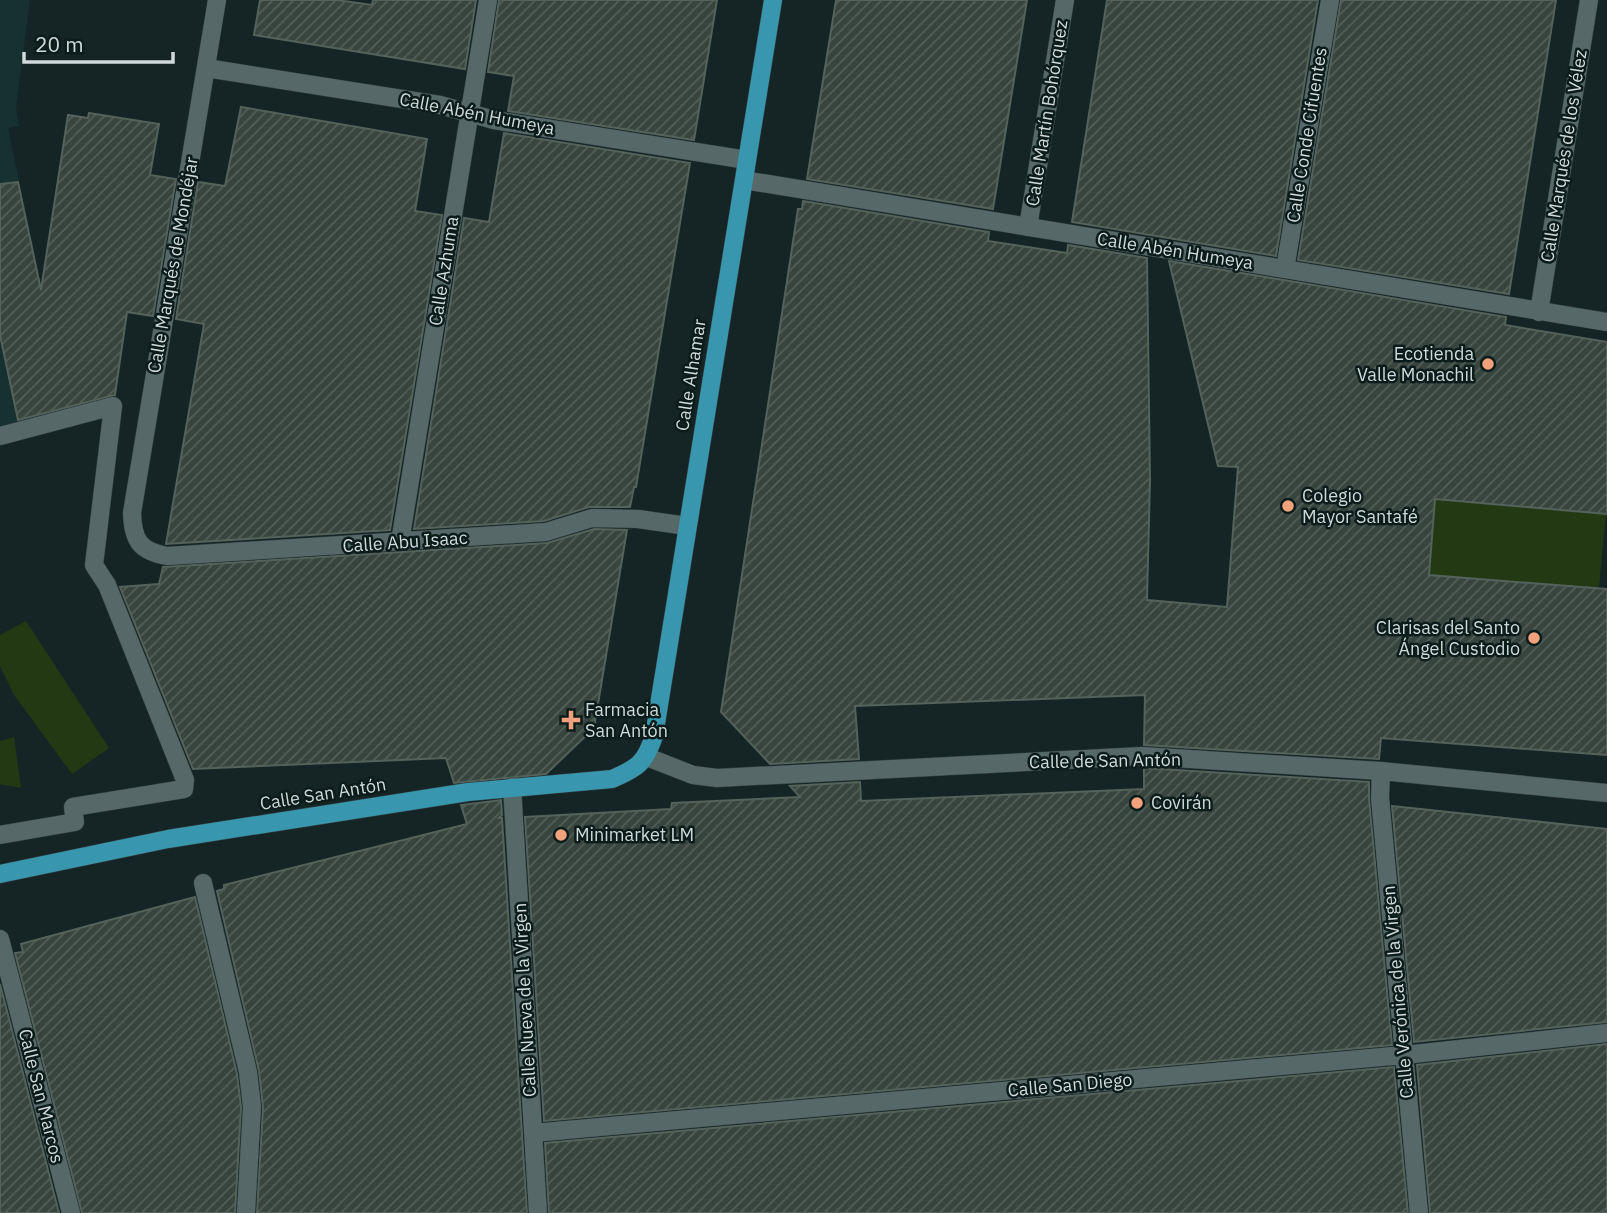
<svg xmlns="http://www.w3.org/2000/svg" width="1607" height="1213" viewBox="0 0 1607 1213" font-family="'IBM Plex Sans',sans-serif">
  <defs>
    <pattern id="building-hatch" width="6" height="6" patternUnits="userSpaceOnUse" patternTransform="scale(1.75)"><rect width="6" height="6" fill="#37453e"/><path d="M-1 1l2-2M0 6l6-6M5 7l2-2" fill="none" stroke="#535f59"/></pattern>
  </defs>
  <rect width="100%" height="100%" fill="#152525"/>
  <path fill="#173030" d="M 0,0 L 30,0 L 16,107 L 19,126 L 8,128 L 68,417 L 0,436 Z"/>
  <path fill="#223913" d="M 1435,499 L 1606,514 L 1599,588 L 1467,578 L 1463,619 L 1374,529 L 1432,534 Z
    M 26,621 L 109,748 L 72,774 L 14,695 L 0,666 L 0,635 Z
    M 14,737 L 21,788 L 0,784 L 0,741 Z"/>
  <path fill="url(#building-hatch)" stroke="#53625a" stroke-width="2" d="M 260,0 L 337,0 L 372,5 L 373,0 L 476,0 L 465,69 L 254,35 Z
    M 499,0 L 717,0 L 694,140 L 508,111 L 514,76 L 488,72 Z
    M 836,0 L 1027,0 L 993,209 L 807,179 Z
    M 1107,0 L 1318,0 L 1276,256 L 1072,222 Z
    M 1341,0 L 1556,0 L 1509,294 L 1298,260 Z
    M 241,107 L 427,139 L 415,211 L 442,215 L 390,530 L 166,544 L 204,324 L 176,319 L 198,182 L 225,186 Z
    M 89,113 L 159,124 L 150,175 L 176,179 L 153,316 L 127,312 L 115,395 L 18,420 L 0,335 L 0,184 L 18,182 L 41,290 L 68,115 L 88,118 Z
    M 504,133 L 690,163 L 636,487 L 634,487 L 630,507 L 589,507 L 544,521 L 414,529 L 464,218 L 489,222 Z
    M 803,201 L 989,232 L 988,241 L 1067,253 L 1068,245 L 1147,258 L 1150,480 L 1147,600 L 1227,607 L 1238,467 L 1218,466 L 1169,261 L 1506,317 L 1505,325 L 1607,342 L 1607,514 L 1435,499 L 1429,575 L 1607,589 L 1607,755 L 1381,738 L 1379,759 L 1144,745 L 1145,695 L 855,706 L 859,759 L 770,764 L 721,712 L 798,209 L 802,209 Z
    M 594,529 L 627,530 L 594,728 L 546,774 L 454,783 L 446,758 L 193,769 L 120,587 L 159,584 L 163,567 L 547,543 Z
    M 1144,768 L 1369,782 L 1369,799 L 1392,1045 L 544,1121 L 525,817 L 671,809 L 672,803 L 800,797 L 790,786 L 860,782 L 861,801 L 1144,789 Z
    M 501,800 L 502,815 L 499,818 L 502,818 L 527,1213 L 257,1213 L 263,1108 L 259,1071 L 217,891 L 224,889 L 224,885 L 467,824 L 461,805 Z
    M 1392,806 L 1607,829 L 1607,1022 L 1414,1042 Z
    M 195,897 L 237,1074 L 241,1107 L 235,1213 L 82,1213 L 15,953 L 23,952 L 21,944 Z
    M 0,984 L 59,1213 L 0,1213 Z
    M 1607,1044 L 1607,1213 L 1430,1213 L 1417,1065 Z
    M 1394,1067 L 1408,1213 L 549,1213 L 545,1143 Z"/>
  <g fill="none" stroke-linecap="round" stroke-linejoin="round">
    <g stroke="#333f3f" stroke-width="19">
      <path id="minor" d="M 217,0 L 132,513 C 133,541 140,551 167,556 L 546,532 L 592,518 L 638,519 L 687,526
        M 206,68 L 440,105 L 494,120 L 747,160
        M 744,180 L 1607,322
        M 1028,227 L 1065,0
        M 1285,269 L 1330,0
        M 1539,312 L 1589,0
        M 0,436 L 113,406 L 94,565 L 107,585 L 185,780 L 184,789 L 73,807 L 75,822 L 0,835
        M 400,542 L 488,0
        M 647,757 L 693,775 L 717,778 L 1142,756 L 1381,771 L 1607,793
        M 1381,771 L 1380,798 L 1419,1213
        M 512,787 L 538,1213
        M 203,883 L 248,1072 L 252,1107 L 246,1213
        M 0,939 L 71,1213
        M 533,1133 L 1404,1055 L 1607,1033"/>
    </g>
    <g stroke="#333f3f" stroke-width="19">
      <path id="major" d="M 0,874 L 168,839 L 468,792 L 612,779 C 638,768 645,763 654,736 L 773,0"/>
    </g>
    <use href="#minor" stroke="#566868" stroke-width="18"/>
    <use href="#major" stroke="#3996af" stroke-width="18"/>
  </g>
  <g fill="#f1a17c" stroke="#0b1c1b" stroke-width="2.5">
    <circle cx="1488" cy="364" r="7"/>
    <circle cx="1288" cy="506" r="7"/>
    <circle cx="1534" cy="638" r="7"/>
    <path d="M567.5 709.5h7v7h7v7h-7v7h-7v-7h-7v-7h7z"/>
    <circle cx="1137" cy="803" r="7"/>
    <circle cx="561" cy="835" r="7"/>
  </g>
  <g text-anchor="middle" stroke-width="5" stroke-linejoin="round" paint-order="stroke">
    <g font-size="18" fill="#d0dada" stroke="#0b1c1b">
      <text transform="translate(1047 113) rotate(-81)" y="6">Calle Martín Bohórquez</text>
      <text transform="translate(477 114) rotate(11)" y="6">Calle Abén Humeya</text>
      <text transform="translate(1307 135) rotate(-81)" y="6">Calle Conde Cifuentes</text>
      <text transform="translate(1564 156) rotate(-81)" y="6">Calle Marqués de los Vélez</text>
      <text transform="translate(1175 251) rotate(9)" y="6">Calle Abén Humeya</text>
      <text transform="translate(173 265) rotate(-80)" y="6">Calle Marqués de Mondéjar</text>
      <text transform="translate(444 271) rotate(-81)" y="6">Calle Azhuma</text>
      <text transform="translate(691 375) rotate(-81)" y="6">Calle Alhamar</text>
      <text transform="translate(405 542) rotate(-4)" y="6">Calle Abu Isaac</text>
      <text transform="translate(1105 761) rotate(-1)" y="6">Calle de San Antón</text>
      <text transform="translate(323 794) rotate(-9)" y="6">Calle San Antón</text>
      <text transform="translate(1398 992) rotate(-95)" y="6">Calle Verónica de la Virgen</text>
      <text transform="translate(525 1000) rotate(-93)" y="6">Calle Nueva de la Virgen</text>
      <text transform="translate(1070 1085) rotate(-5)" y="6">Calle San Diego</text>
      <text transform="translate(41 1096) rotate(76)" y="6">Calle San Marcos</text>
    </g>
    <g font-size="18" fill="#d0dada" stroke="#0b1c1b" text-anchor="start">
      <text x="1474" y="360" text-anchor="end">Ecotienda<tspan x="1474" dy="21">Valle Monachil</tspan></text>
      <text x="1302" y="502">Colegio<tspan x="1302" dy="21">Mayor Santafé</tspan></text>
      <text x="1520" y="634" text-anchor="end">Clarisas del Santo<tspan x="1520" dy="21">Ángel Custodio</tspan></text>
      <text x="585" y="716">Farmacia<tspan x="585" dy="21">San Antón</tspan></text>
      <text x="1151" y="809">Covirán</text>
      <text x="575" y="841">Minimarket LM</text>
    </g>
  </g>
  <path d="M24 52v10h149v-10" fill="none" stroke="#d0dada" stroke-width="3.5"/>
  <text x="35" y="52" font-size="21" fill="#d0dada" stroke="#0b1c1b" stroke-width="5" paint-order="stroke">20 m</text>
</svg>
